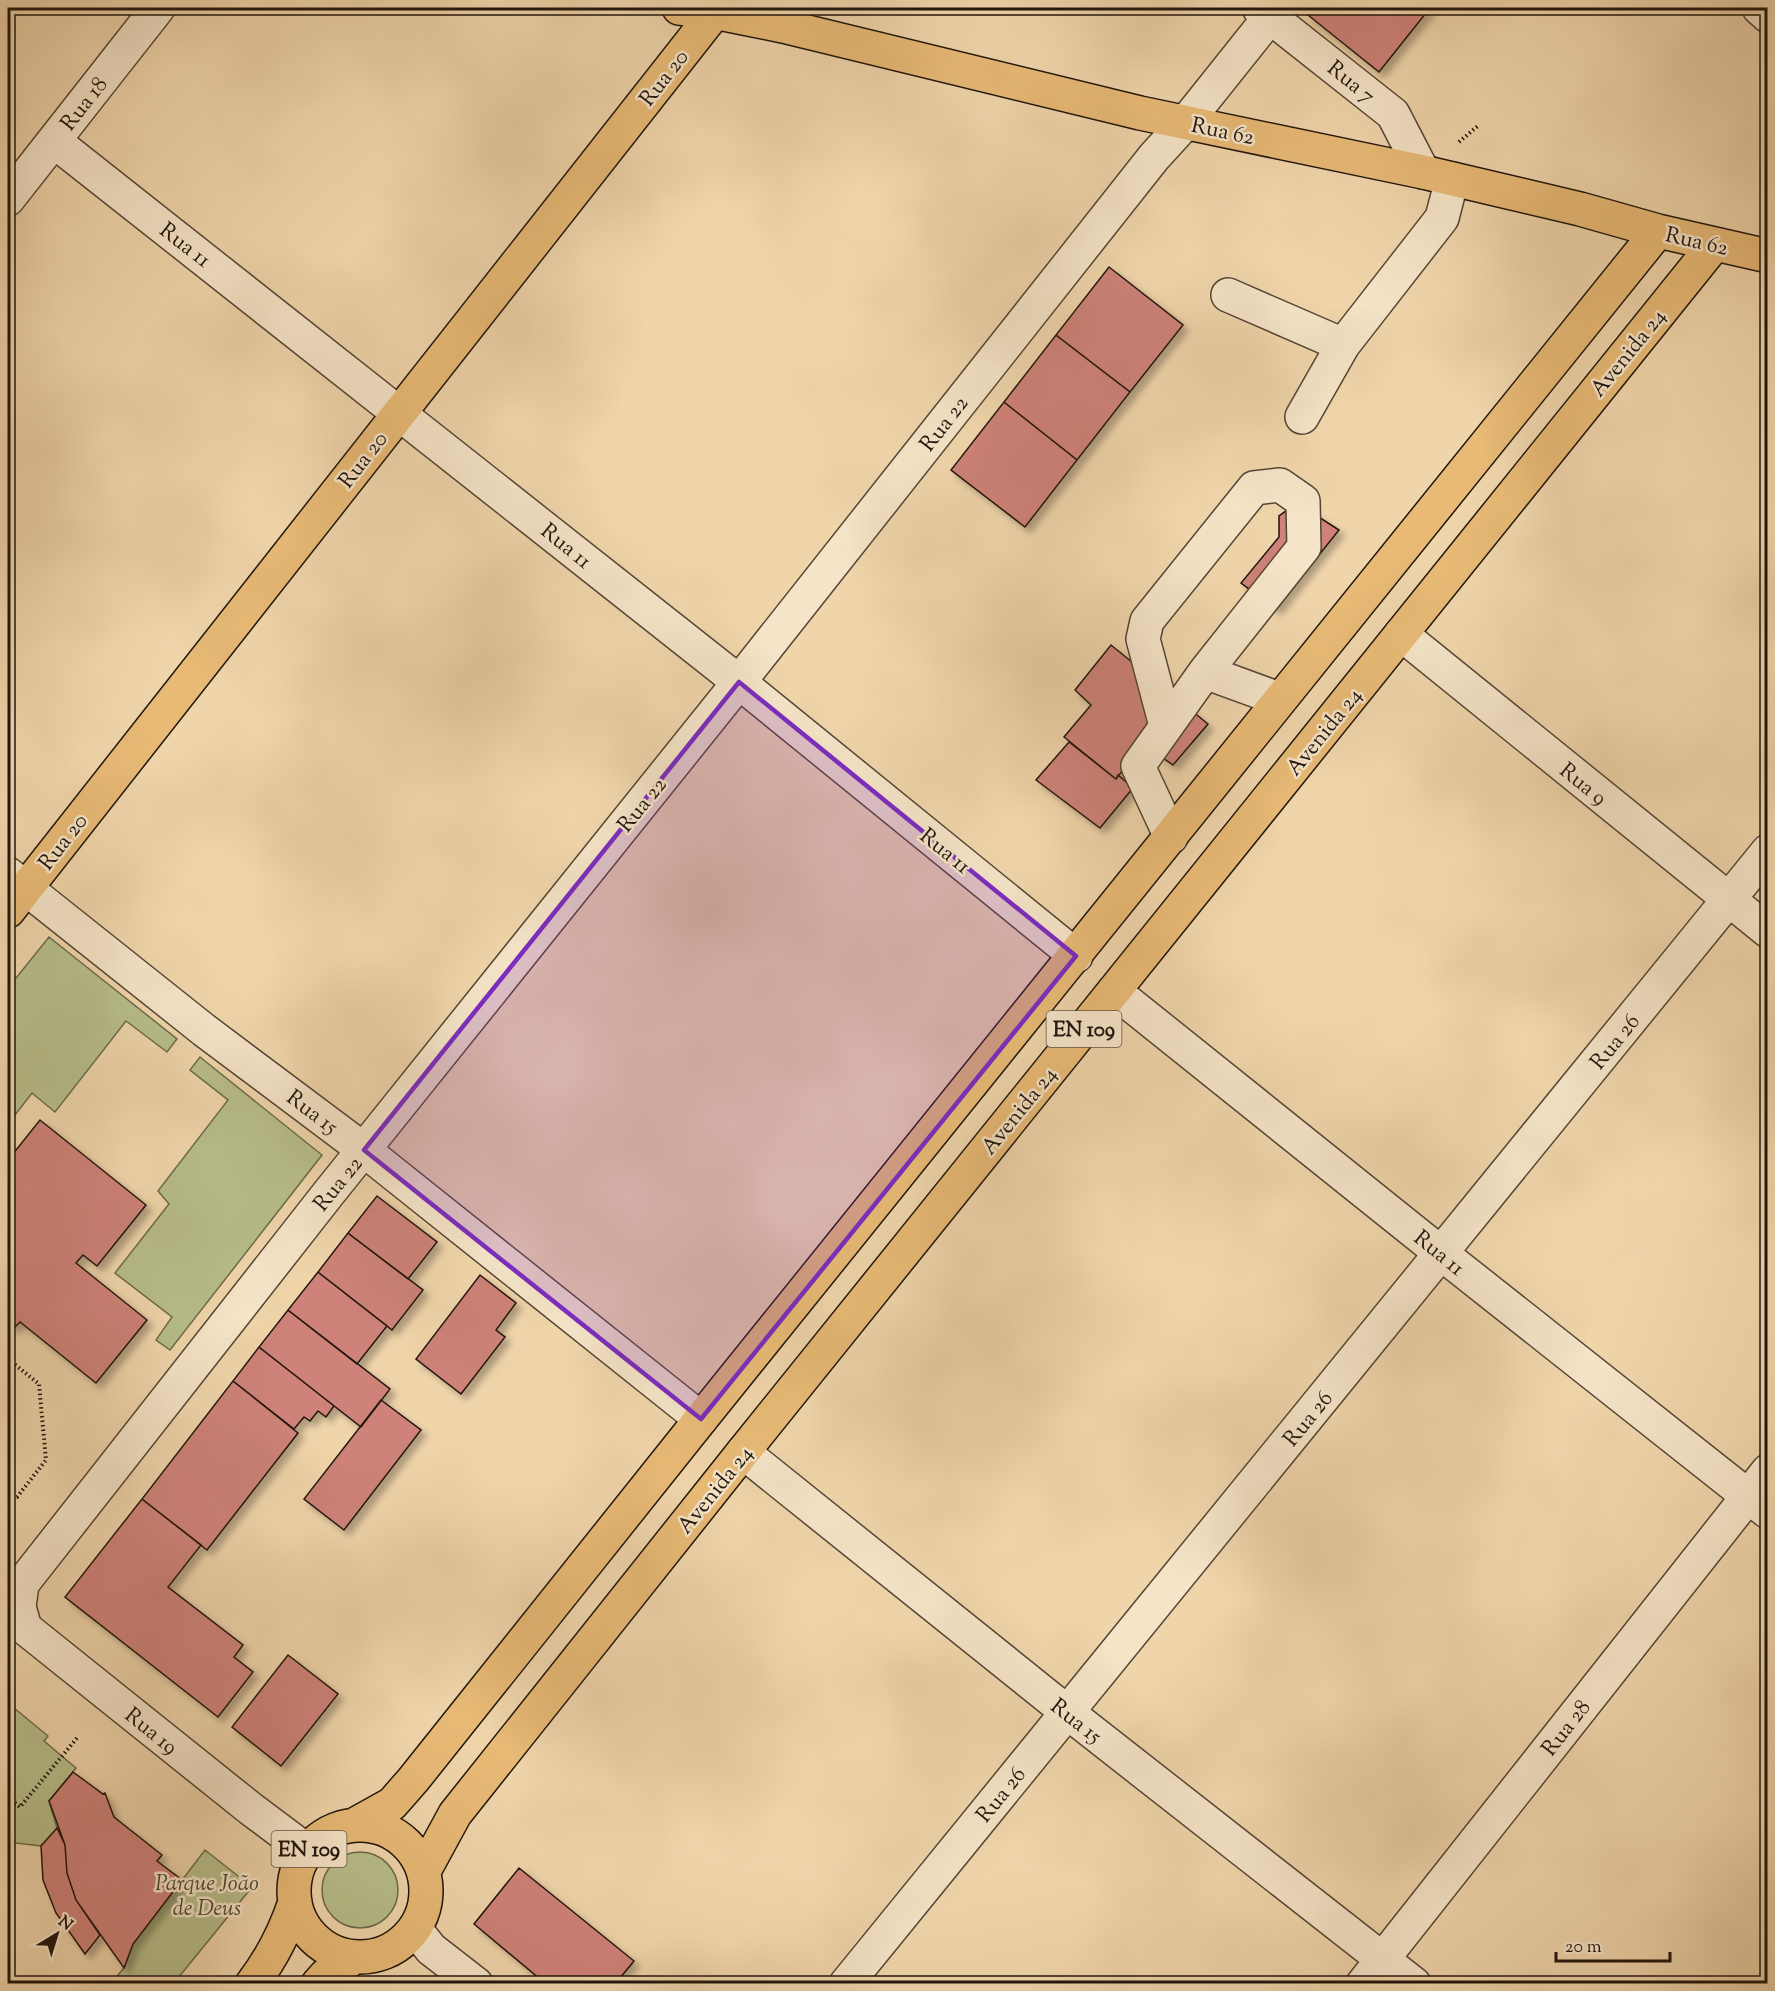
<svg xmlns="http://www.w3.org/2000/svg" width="1775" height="1991" viewBox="0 0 1775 1991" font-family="'Sorts Mill Goudy',serif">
  <defs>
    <filter id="shadow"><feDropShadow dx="5.5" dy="5.5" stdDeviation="3" flood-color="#0004"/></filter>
  </defs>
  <rect width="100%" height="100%" fill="#f0d5ab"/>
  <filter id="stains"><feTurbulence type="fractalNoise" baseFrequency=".00333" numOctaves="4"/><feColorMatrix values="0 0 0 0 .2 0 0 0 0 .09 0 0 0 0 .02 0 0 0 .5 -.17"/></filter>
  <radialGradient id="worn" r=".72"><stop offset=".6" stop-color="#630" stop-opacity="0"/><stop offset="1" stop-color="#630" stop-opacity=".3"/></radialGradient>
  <path fill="#b7be8b" stroke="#6c6a4c" stroke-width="1.5" d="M 49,937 L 177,1039 L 167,1052 L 126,1021 L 55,1112 L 32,1093 L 8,1124 L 8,988 Z
    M 200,1057 L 322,1155 L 170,1350 L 156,1340 L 172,1317 L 115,1273 L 169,1204 L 158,1191 L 228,1100 L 190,1070 Z
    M 8,1703 L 48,1736 L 44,1741 L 76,1768 L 49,1801 L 57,1828 L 41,1846 L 8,1842 Z
    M 205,1850 L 252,1887 L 174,1983 L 110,1984 L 124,1968 L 133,1944 Z
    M322 1890a38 38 0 1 1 76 0a38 38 0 1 1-76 0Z"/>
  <path fill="#ce8279" stroke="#20150d" stroke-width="1.5" filter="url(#shadow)" d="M 1315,8 L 1430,8 L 1379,72 L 1308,15 Z
    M 1109,267 L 1183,325 L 1130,392 L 1056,335 Z
    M 1056,335 L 1130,392 L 1077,460 L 1004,402 Z
    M 1004,402 L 1077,460 L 1025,527 L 951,470 Z
    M 1297,503 L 1339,530 L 1276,609 L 1241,583 L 1279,537 L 1279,516 Z
    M 1111,645 L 1208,724 L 1173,765 L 1143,744 L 1116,779 L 1064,737 L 1091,705 L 1075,690 Z
    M 1069,742 L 1116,779 L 1118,775 L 1133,788 L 1100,828 L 1036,780 Z
    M 40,1120 L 146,1205 L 97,1266 L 83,1255 L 76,1263 L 147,1320 L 96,1383 L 20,1322 L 13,1329 L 8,1325 L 8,1160 Z
    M 377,1196 L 437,1242 L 408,1279 L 348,1233 Z
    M 348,1233 L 423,1290 L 392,1330 L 318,1272 Z
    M 318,1272 L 387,1326 L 357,1364 L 288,1310 Z
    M 480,1275 L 516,1303 L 496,1330 L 505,1337 L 461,1394 L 416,1359 Z
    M 288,1310 L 390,1389 L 361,1427 L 259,1347 Z
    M 259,1347 L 334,1406 L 326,1417 L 318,1411 L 310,1421 L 304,1417 L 294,1429 L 233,1381 Z
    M 233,1381 L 298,1433 L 207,1550 L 142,1499 Z
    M 381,1400 L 421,1430 L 344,1530 L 304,1499 Z
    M 142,1499 L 201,1545 L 168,1587 L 243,1645 L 234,1657 L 253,1672 L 218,1717 L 65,1597 Z
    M 288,1655 L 338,1694 L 281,1766 L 232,1727 Z
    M 73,1772 L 103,1794 L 105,1793 L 114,1817 L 162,1855 L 157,1861 L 182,1880 L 133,1944 L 124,1968 L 76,1900 L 67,1873 L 65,1845 L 49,1801 Z
    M 57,1828 L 65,1845 L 67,1873 L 76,1900 L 100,1935 L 85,1954 L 56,1913 L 43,1880 L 41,1846 Z
    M 519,1868 L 634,1961 L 615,1984 L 546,1984 L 474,1924 Z"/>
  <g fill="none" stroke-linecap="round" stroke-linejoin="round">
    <g stroke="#544534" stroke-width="36">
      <path id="minor" d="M 1259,8 L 1393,114 L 1423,172
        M 1759,8 L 1768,16
        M 54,141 L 739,682 L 1076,956
        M 8,199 L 158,8
        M 1228,295 L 1343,345
        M 1302,417 L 1343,345 L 1442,218 L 1452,179
        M 1401,634 L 1768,931
        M 1166,726 L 1143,639 L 1147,621 L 1254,488 L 1280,485 L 1303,501 L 1304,547 L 1205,672
        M 1171,837 L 1138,766 L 1205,672 L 1279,699
        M 8,874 L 204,1030 L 364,1150 L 701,1419
        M 1114,991 L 1442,1254 L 1768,1512
        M 743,1452 L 1067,1712 L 1414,1984
        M 307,1851 L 251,1809 L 25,1628 L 19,1607 L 22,1584 L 328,1194 L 739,682 L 1154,157 L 1186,122 L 1277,8
        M 415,1929 L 431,1949 L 476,1984
        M 846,1984 L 1768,851
        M 1363,1984 L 1768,1471"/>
    </g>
    <g stroke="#20150d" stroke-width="36">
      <path id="major" d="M 679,8 L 714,12 L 783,26 L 1140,113 L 1423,172 L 1580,209 L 1658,231 L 1768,256
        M 8,911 L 718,8
        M 356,1824 L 392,1804 L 413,1780 L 701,1419 L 1658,231
        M294 1891a66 66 0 1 1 132 0a66 66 0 1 1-132 0Z
        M 424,1871 L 455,1814 L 743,1452 L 1714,245
        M 252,1984 C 272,1958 285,1932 295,1902
        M 318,1984 L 326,1975 L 355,1957"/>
    </g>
    <path stroke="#20150d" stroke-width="4" stroke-dasharray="1.5 3" stroke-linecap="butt" d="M 1459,142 L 1479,125
      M 8,957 L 16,946
      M 8,1359 L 39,1384 L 46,1460 L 17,1497 L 8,1498
      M 8,1797 L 20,1807 L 77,1738"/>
    <use href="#minor" stroke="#f5e4c8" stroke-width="33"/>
    <use href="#major" stroke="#e8ba76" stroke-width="33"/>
  </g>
  <path fill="#7b2cbf" fill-opacity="0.2" stroke="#7b2cbf" stroke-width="4.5" stroke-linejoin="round" d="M 739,682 L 1076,956 L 701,1419 L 364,1150 Z"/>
  <g text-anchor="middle" stroke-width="5" stroke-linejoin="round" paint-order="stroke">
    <g fill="#f5e4c8" stroke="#605345" stroke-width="1.5">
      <rect x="1046.5" y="1011" width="75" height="36" rx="4.5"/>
      <rect x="271.5" y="1831" width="75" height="36" rx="4.5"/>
    </g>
    <g font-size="21" font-weight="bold" fill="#20150d">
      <text x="1084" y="1036">EN 109</text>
      <text x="309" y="1856">EN 109</text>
    </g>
    <g font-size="22" fill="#20150d" stroke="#f5e4c8">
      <text transform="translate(663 77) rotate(-52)" y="8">Rua 20</text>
      <text transform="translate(1352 81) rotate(39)" y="8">Rua 7</text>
      <text transform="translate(83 103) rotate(-52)" y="8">Rua 18</text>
      <text transform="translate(1223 130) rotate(12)" y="8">Rua 62</text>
      <text transform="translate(1697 240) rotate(13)" y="8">Rua 62</text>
      <text transform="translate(186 244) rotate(38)" y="8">Rua 11</text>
      <text transform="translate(1627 352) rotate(-51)" y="8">Avenida 24</text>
      <text transform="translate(943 423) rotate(-52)" y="8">Rua 22</text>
      <text transform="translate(362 459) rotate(-52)" y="8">Rua 20</text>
      <text transform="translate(567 545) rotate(39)" y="8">Rua 11</text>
      <text transform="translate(1323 731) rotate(-51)" y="8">Avenida 24</text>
      <text transform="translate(1584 783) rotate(39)" y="8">Rua 9</text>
      <text transform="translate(641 804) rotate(-51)" y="8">Rua 22</text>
      <text transform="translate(62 841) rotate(-52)" y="8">Rua 20</text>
      <text transform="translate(946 850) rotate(39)" y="8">Rua 11</text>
      <text transform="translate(1614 1041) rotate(-51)" y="8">Rua 26</text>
      <text transform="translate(1018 1110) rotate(-51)" y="8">Avenida 24</text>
      <text transform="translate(313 1111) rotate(37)" y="8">Rua 15</text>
      <text transform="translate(337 1183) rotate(-51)" y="8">Rua 22</text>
      <text transform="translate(1440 1252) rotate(39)" y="8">Rua 11</text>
      <text transform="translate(1307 1418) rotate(-51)" y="8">Rua 26</text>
      <text transform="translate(714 1489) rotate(-51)" y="8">Avenida 24</text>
      <text transform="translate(1077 1720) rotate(38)" y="8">Rua 15</text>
      <text transform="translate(1565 1727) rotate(-52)" y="8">Rua 28</text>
      <text transform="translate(152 1730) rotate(39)" y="8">Rua 19</text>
      <text transform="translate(1000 1794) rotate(-51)" y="8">Rua 26</text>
    </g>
    <g font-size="22" font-style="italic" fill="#4d4833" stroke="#f5e4c8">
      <text x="207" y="1890">Parque João<tspan x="207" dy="25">de Deus</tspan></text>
    </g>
  </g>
  <rect width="1775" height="1991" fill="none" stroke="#f0d5ab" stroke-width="30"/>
  <rect x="9" y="9" width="1757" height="1973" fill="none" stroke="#20150d" stroke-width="3"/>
  <rect x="15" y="15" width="1745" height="1961" fill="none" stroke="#20150d" stroke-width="1.5"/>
  <g transform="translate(57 1934) rotate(38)" stroke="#f5e4c8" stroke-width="4.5" paint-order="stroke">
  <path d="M0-4.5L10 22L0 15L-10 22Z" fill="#20150d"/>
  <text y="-9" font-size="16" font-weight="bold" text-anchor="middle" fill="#20150d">N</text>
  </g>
  <path d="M1556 1952v9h114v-9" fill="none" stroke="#20150d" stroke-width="3"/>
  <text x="1565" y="1952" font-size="18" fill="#20150d" stroke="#f5e4c8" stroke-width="4.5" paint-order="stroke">20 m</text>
  <rect width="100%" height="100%" filter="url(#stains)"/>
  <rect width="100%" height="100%" fill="url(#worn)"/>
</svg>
